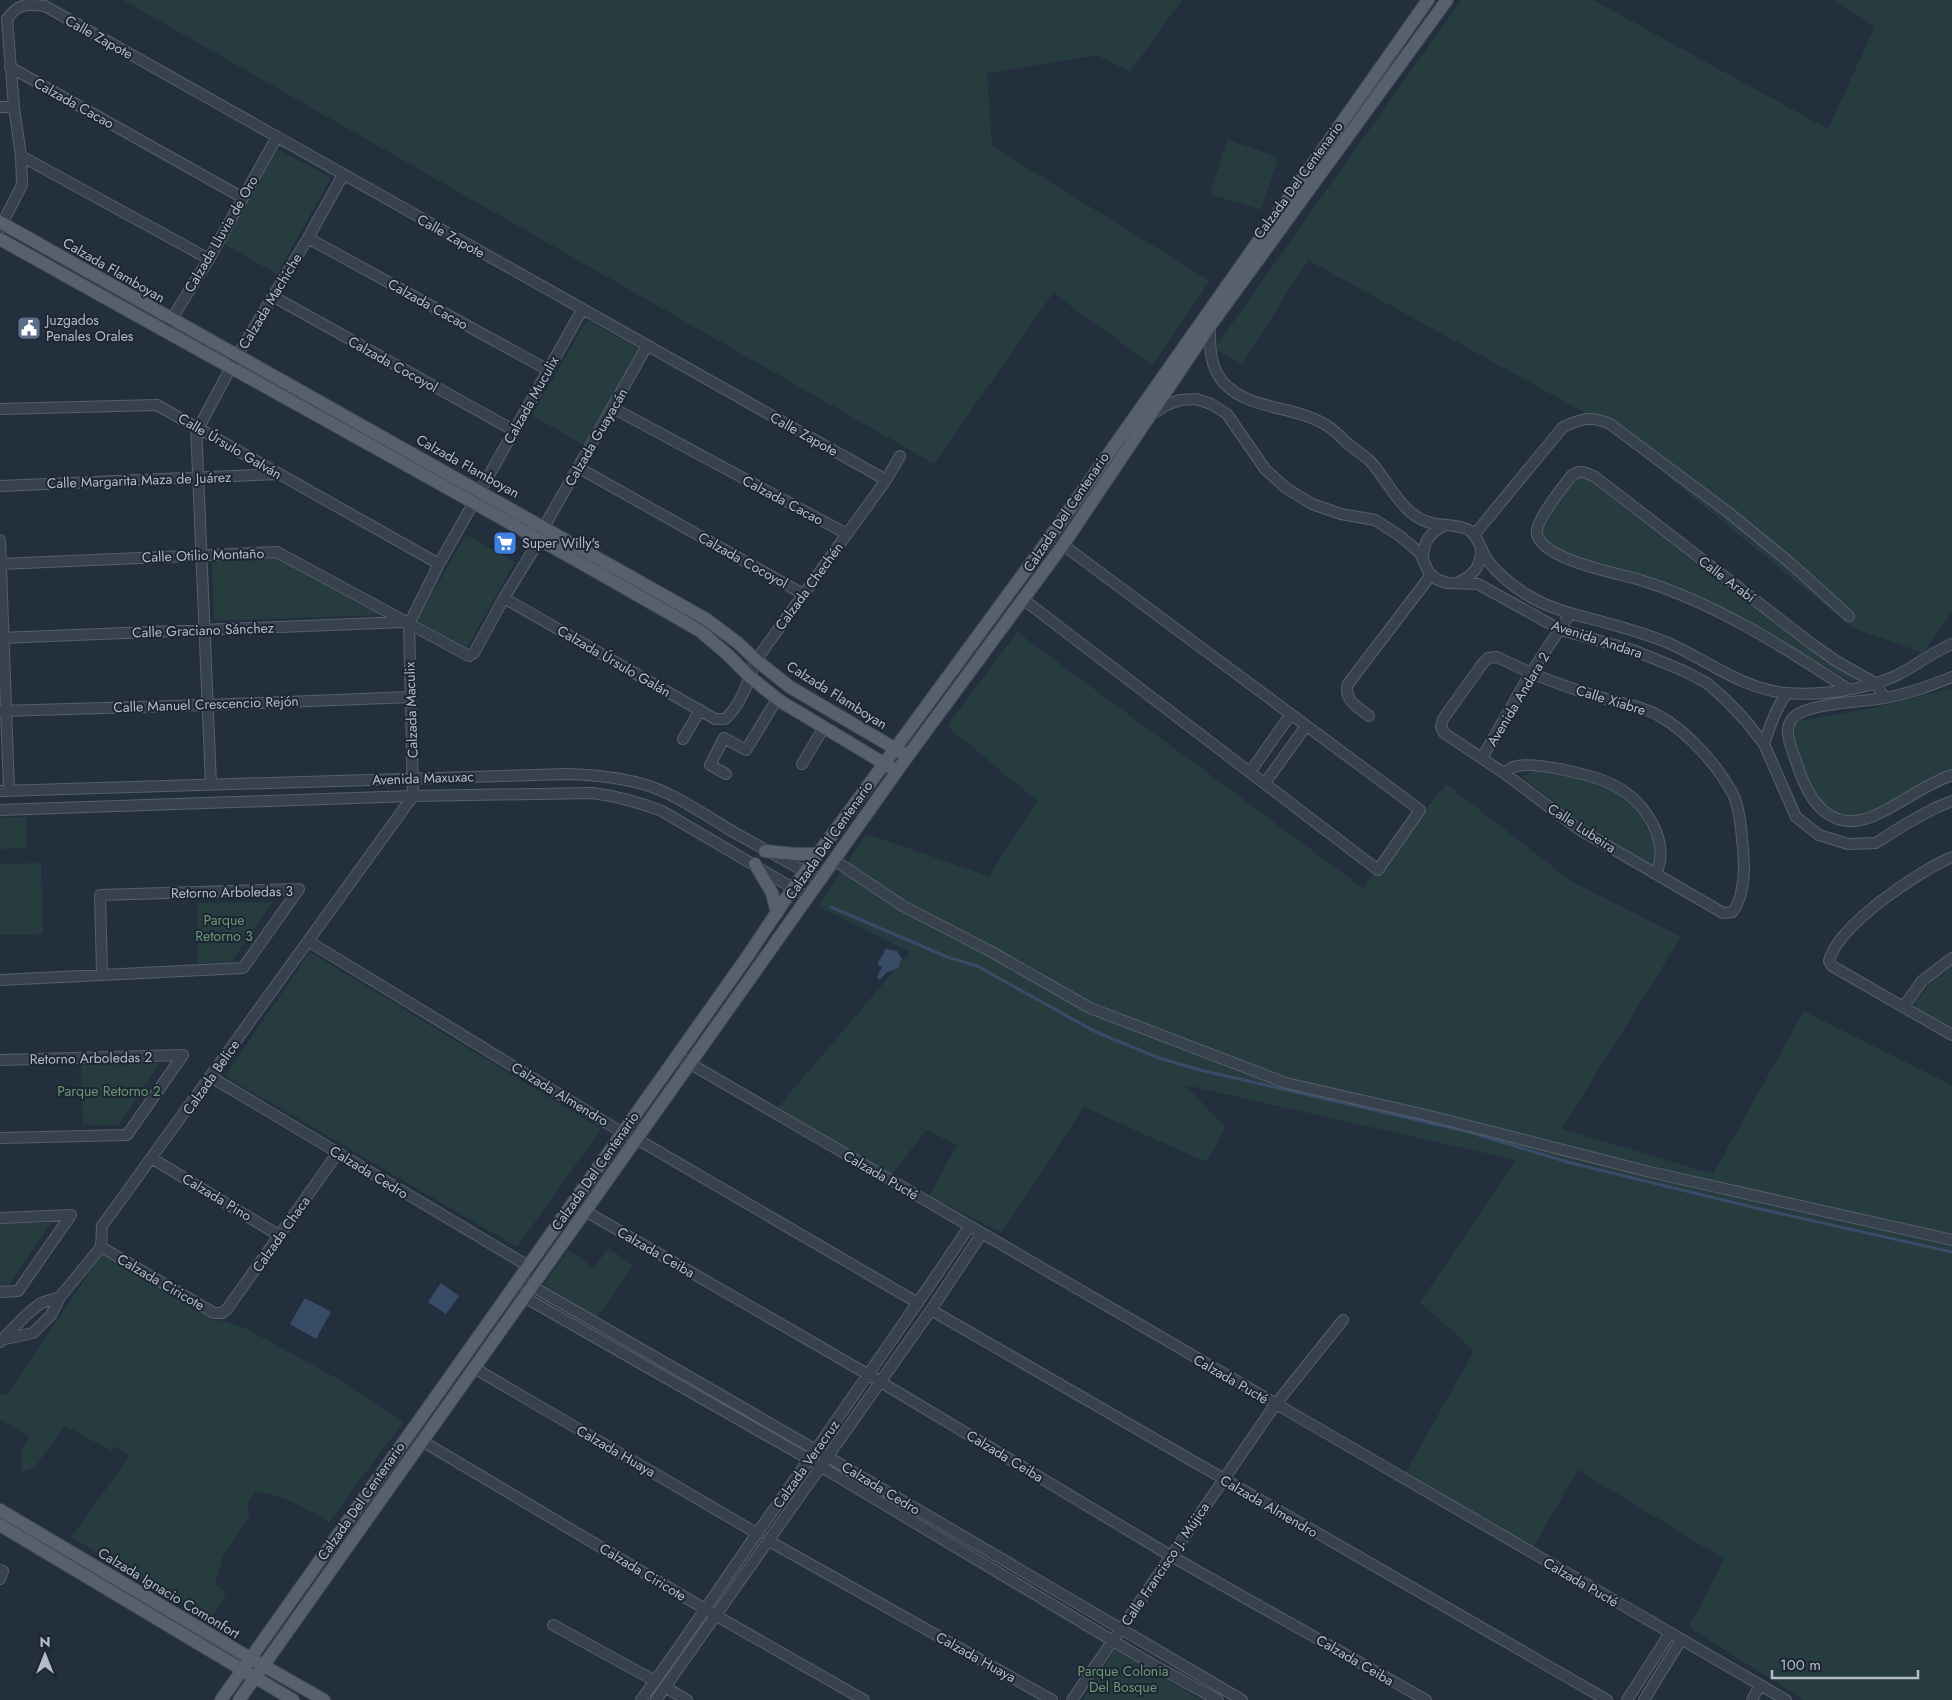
<svg xmlns="http://www.w3.org/2000/svg" width="1952" height="1700" viewBox="0 0 1952 1700" font-family="Jost,sans-serif">
  <rect width="100%" height="100%" fill="#242f3e"/>
  <path fill="#263c3f" d="M 123,0 L 1182,0 L 1130,72 L 1097,55 L 987,73 L 992,146 L 1210,281 L 1152,365 L 1053,293 L 934,464 Z
    M 1461,0 L 1593,0 L 1828,129 L 1875,26 L 1832,0 L 1952,0 L 1952,612 L 1923,653 L 1853,628 L 1600,421 L 1308,260 L 1242,364 L 1214,349 Z
    M 1227,140 L 1278,157 L 1261,210 L 1210,194 Z
    M 278,149 L 331,178 L 277,274 L 224,244 Z
    M 587,320 L 639,349 L 583,445 L 532,415 Z
    M 1578,475 L 1584,477 L 1687,556 L 1856,679 L 1853,682 L 1723,609 L 1649,576 L 1602,564 L 1551,547 L 1542,535 L 1544,523 L 1573,479 Z
    M 466,535 L 515,562 L 467,648 L 417,620 Z
    M 275,557 L 379,615 L 214,621 L 212,559 Z
    M 1017,632 L 1363,888 L 1446,784 L 1571,881 L 1681,937 L 1562,1129 L 1713,1174 L 1804,1011 L 1952,1085 L 1952,1700 L 1804,1700 L 1689,1627 L 1724,1559 L 1578,1470 L 1533,1547 L 1406,1472 L 1474,1351 L 1420,1302 L 1516,1160 L 1185,1085 L 1226,1128 L 1206,1162 L 1084,1107 L 1001,1232 L 929,1196 L 957,1145 L 926,1130 L 892,1175 L 774,1112 L 910,952 L 818,906 L 866,834 L 989,876 L 1037,801 L 947,726 Z
    M 1952,688 L 1952,771 C 1944,774 1935,777 1927,780 C 1903,792 1859,827 1832,811 C 1821,804 1814,791 1809,780 C 1801,763 1792,744 1794,725 L 1804,720 L 1877,707 Z
    M 1532,771 L 1578,778 L 1615,791 L 1634,803 L 1655,844 L 1657,862 L 1651,866 L 1580,825 L 1523,777 Z
    M 27,817 L 27,848 L 0,849 L 0,818 Z
    M 41,863 L 43,934 L 0,935 L 0,864 Z
    M 273,902 L 231,962 L 198,963 L 198,903 Z
    M 310,952 L 601,1129 L 517,1247 L 225,1076 Z
    M 1952,966 L 1952,1030 L 1917,1008 L 1915,1001 L 1931,983 Z
    M 160,1063 L 119,1125 L 83,1125 L 81,1064 Z
    M 0,1223 L 51,1223 L 8,1287 L 0,1287 Z
    M 608,1248 L 633,1265 L 596,1319 L 544,1284 L 568,1250 L 594,1268 Z
    M 101,1255 L 213,1320 L 225,1321 L 247,1329 L 336,1378 L 403,1422 L 329,1522 C 305,1508 283,1494 255,1492 L 248,1503 L 249,1517 L 223,1557 L 215,1583 L 226,1593 L 211,1620 L 71,1537 L 130,1456 L 114,1446 L 112,1451 L 65,1426 L 35,1467 L 22,1472 L 22,1448 L 30,1437 L 0,1419 L 0,1395 L 8,1393 Z
    M 1115,1650 L 1201,1700 L 1082,1700 Z"/>
  <path fill="#394c67" d="M 885,949 L 897,951 L 902,959 L 898,968 L 886,973 L 879,980 L 877,977 L 882,967 L 878,965 L 878,962 L 884,953 Z
    M 441,1283 L 459,1296 L 446,1314 L 428,1302 Z
    M 305,1298 L 331,1312 L 316,1339 L 290,1324 Z"/>
  <g fill="none" stroke-linecap="round" stroke-linejoin="round">
    <path stroke="#394c67" stroke-width="3" d="M 831,907 L 947,957 L 977,966 L 1094,1031 L 1159,1058 L 1200,1070 L 1465,1131 L 1571,1163 L 1756,1208 L 1952,1252"/>
    <g stroke="#565f6c" stroke-width="12">
      <path id="minor" d="M 10,67 L 243,198
        M 0,107 L 14,107
        M 21,156 L 209,259
        M 0,228 L 22,185 L 21,156 L 14,107 L 7,19 C 18,3 27,4 45,6 L 886,480
        M 308,238 L 548,370
        M 274,297 L 513,430
        M 1210,326 C 1210,345 1209,366 1223,382 C 1249,411 1294,405 1326,425 C 1333,429 1340,436 1346,442 C 1354,449 1364,455 1371,462 C 1384,477 1393,495 1407,509 C 1418,520 1432,525 1447,525 C 1456,526 1462,526 1469,530 C 1479,537 1481,551 1488,561 C 1499,575 1514,587 1529,596 C 1554,611 1582,616 1610,624 C 1629,629 1648,635 1666,642 C 1706,659 1742,689 1786,693 C 1818,696 1863,690 1893,677 C 1914,668 1931,652 1952,644
        M 164,331 L 209,259 L 277,137
        M 613,408 L 847,534
        M 0,409 L 157,405 L 439,564
        M 1151,415 L 1166,405 L 1180,400 L 1196,399 L 1211,404 L 1227,414 L 1265,469 L 1286,488 L 1312,504 L 1341,514 L 1375,520 L 1400,536 L 1420,553 L 1428,571 L 1436,579 L 1447,583 L 1478,584 L 1561,630 L 1633,650 L 1684,671 L 1707,683 L 1726,700 L 1746,721 L 1764,744 L 1796,817 L 1819,835 L 1848,844 L 1876,843 L 1904,825 L 1935,808 L 1952,801
        M 196,425 L 211,784
        M 199,427 L 237,356 L 308,238 L 343,175
        M 579,468 L 803,594
        M 0,486 L 278,474
        M 1474,535 L 1563,427 C 1581,419 1591,415 1610,424 L 1728,512 L 1789,562 L 1849,616
        M 0,540 L 9,791
        M 1423,559 C 1423,541 1430,532 1446,525
        M 0,564 L 277,552 L 469,656 L 474,653 L 504,598 L 540,539 L 544,527 L 647,346
        M 1459,582 C 1474,575 1481,566 1481,549
        M 504,598 L 715,719 L 725,719 C 741,705 749,680 756,660 L 886,480 L 900,456
        M 1024,600 L 1378,870 L 1420,810 L 1063,545
        M 0,638 L 404,622
        M 1497,657 C 1531,674 1567,688 1603,698 C 1623,704 1643,706 1661,717 C 1689,733 1718,766 1733,794 C 1739,807 1741,825 1742,839 C 1745,860 1746,896 1732,912 L 1723,913 L 1577,828 L 1504,773 L 1444,733 L 1441,727 L 1443,719 L 1483,663 L 1488,658 Z
        M 1952,677 C 1929,686 1908,694 1884,698 C 1862,702 1811,703 1795,716 C 1781,728 1791,746 1796,761 C 1809,804 1833,838 1882,812 C 1906,800 1926,784 1952,775
        M 1848,689 C 1782,646 1714,602 1637,579 C 1615,573 1542,559 1537,534 C 1534,522 1563,487 1571,476 C 1580,469 1585,472 1595,477 L 1812,644 L 1836,661 L 1875,683 L 1885,698
        M 0,711 L 207,705 L 411,697
        M 1369,716 C 1358,707 1343,700 1348,684 L 1431,575
        M 683,739 L 700,710
        M 1764,744 C 1770,726 1776,708 1787,693
        M 1482,758 L 1530,674 L 1570,614
        M 802,764 L 824,727
        M 1250,772 L 1291,714
        M 1504,773 C 1507,771 1510,768 1513,767 C 1533,760 1599,776 1617,787 C 1645,802 1671,842 1656,873
        M 726,774 L 710,765 L 724,738 L 746,750 L 777,699
        M 1265,783 L 1306,726
        M 0,791 L 568,774 C 593,775 618,777 643,784 C 674,793 702,813 730,830 C 760,847 790,863 820,880
        M 413,796 L 409,624 L 439,564 L 582,310
        M 0,810 L 413,796 L 592,793 C 617,796 638,802 662,811 L 808,897
        M 1952,857 C 1919,871 1838,925 1829,961 L 1832,966 L 1952,1035
        M 834,860 L 903,906 L 990,951 L 1090,1008 L 1286,1083 L 1426,1115 L 1650,1172 L 1952,1240
        M 308,941 L 623,1133 L 637,1139 L 918,1303
        M 102,973 L 100,895 L 299,889
        M 0,980 L 243,968 L 299,889
        M 1904,1006 L 1922,981 L 1952,958
        M 677,1056 L 1786,1700
        M 0,1060 L 183,1055
        M 211,1077 L 528,1266
        M 0,1138 L 127,1135 L 183,1055
        M 153,1159 L 280,1236
        M 585,1211 L 869,1375 L 1171,1556 L 1426,1700
        M 0,1218 L 71,1215
        M 101,1247 L 214,1313 L 222,1313 L 227,1309 L 337,1154
        M 525,1282 L 828,1457 L 1242,1700
        M 512,1290 L 810,1460 L 1150,1663 L 1218,1700
        M 0,1292 L 18,1291 L 71,1215
        M 931,1310 L 1607,1700
        M 1,1340 L 33,1333 L 51,1315 L 60,1297
        M 0,1342 L 26,1315 L 41,1303 L 60,1297 L 101,1247 L 102,1226 L 413,796
        M 474,1368 L 758,1534
        M 422,1441 L 715,1615 L 864,1700
        M 769,1541 L 1052,1700
        M 0,1570 L 3,1571 L 0,1579
        M 553,1625 L 655,1681
        M 665,1687 L 687,1700
        M 641,1700 C 682,1645 719,1588 758,1532 C 829,1431 900,1330 969,1227
        M 656,1700 L 931,1310 L 982,1233
        M 1072,1700 L 1275,1405 L 1343,1320
        M 1627,1700 L 1670,1633
        M 1644,1700 L 1681,1640
        M 1752,1700 L 1760,1685"/>
    </g>
    <g stroke="#414a57" stroke-width="14">
      <path id="major" d="M 0,222 C 235,355 471,486 706,619 L 738,643 L 756,660 L 790,687 L 901,752
        M 0,239 C 233,370 468,497 700,631 L 727,654 L 750,677 L 780,701 L 890,767
        M 765,851 L 795,854 L 818,854
        M 755,864 L 772,893 L 777,913
        M 0,1510 L 250,1658 L 324,1700
        M 0,1525 L 293,1700
        M 221,1700 L 747,957 L 793,888 L 1048,540 L 1428,0
        M 239,1700 L 907,757 L 1063,545 L 1210,326 L 1447,0"/>
    </g>
    <use href="#minor" stroke="#38414e" stroke-width="10"/>
    <use href="#major" stroke="#56606e" stroke-width="12"/>
  </g>
  <defs>
    <g id="civic-square" transform="scale(1.25)"><rect x="-9" y="-9" width="18" height="18" rx="4" fill="#5c6f8a" stroke="#1d2633"/><path d="M-.6-6.5H3V-4.5H.6V-3L4-1V1h2V6H-6V1h2V-1L-.6-3ZM-1.2 2.5V6h2.4V2.5Z" fill="#fff"/></g>
    <g id="supermarket-square" transform="scale(1.25)"><rect x="-9" y="-9" width="18" height="18" rx="4" fill="#3f7fe0" stroke="#1d2633"/><path d="M-6-5.5h2.5l.6 2H6L4.5 2H-2.5L-4.4-4H-6ZM-1.5 3.2a1.3 1.3 0 1 0 .1 0ZM3 3.2a1.3 1.3 0 1 0 .1 0Z" fill="#fff"/></g>
  </defs>
  <g fill-rule="evenodd">
    <use href="#civic-square" x="29" y="328"/>
    <use href="#supermarket-square" x="505" y="543"/>
  </g>
  <g text-anchor="middle" stroke-width="4" stroke-linejoin="round" paint-order="stroke">
    <g font-size="14" fill="#b4bcc9" stroke="#1d2633">
      <text transform="translate(99 37) rotate(29)" y="5">Calle Zapote</text>
      <text transform="translate(74 103) rotate(29)" y="5">Calzada Cacao</text>
      <text transform="translate(1298 180) rotate(-54)" y="5">Calzada Del Centenario</text>
      <text transform="translate(221 234) rotate(-60)" y="5">Calzada Lluvia de Oro</text>
      <text transform="translate(451 236) rotate(29)" y="5">Calle Zapote</text>
      <text transform="translate(114 270) rotate(30)" y="5">Calzada Flamboyan</text>
      <text transform="translate(270 301) rotate(-59)" y="5">Calzada Machiche</text>
      <text transform="translate(428 304) rotate(29)" y="5">Calzada Cacao</text>
      <text transform="translate(393 364) rotate(29)" y="5">Calzada Cocoyol</text>
      <text transform="translate(531 400) rotate(-61)" y="5">Calzada Muculix</text>
      <text transform="translate(804 434) rotate(29)" y="5">Calle Zapote</text>
      <text transform="translate(596 437) rotate(-60)" y="5">Calzada Guayacán</text>
      <text transform="translate(230 446) rotate(30)" y="5">Calle Úrsulo Galván</text>
      <text transform="translate(468 466) rotate(29)" y="5">Calzada Flamboyan</text>
      <text transform="translate(139 480) rotate(-2)" y="5">Calle Margarita Maza de Juárez</text>
      <text transform="translate(783 500) rotate(28)" y="5">Calzada Cacao</text>
      <text transform="translate(1066 512) rotate(-56)" y="5">Calzada Del Centenario</text>
      <text transform="translate(203 555) rotate(-2)" y="5">Calle Otilio Montaño</text>
      <text transform="translate(743 560) rotate(29)" y="5">Calzada Cocoyol</text>
      <text transform="translate(1727 579) rotate(37)" y="5">Calle Arabí</text>
      <text transform="translate(809 586) rotate(-54)" y="5">Calzada Chechén</text>
      <text transform="translate(203 630) rotate(-2)" y="5">Calle Graciano Sánchez</text>
      <text transform="translate(1597 639) rotate(18)" y="5">Avenida Andara</text>
      <text transform="translate(614 661) rotate(30)" y="5">Calzada Úrsulo Galán</text>
      <text transform="translate(837 695) rotate(32)" y="5">Calzada Flamboyan</text>
      <text transform="translate(1518 699) rotate(-59)" y="5">Avenida Andara 2</text>
      <text transform="translate(1611 700) rotate(17)" y="5">Calle Xiabre</text>
      <text transform="translate(206 704) rotate(-2)" y="5">Calle Manuel Crescencio Rejón</text>
      <text transform="translate(411 710) rotate(-92)" y="5">Calzada Maculix</text>
      <text transform="translate(423 778) rotate(-2)" y="5">Avenida Maxuxac</text>
      <text transform="translate(1582 828) rotate(33)" y="5">Calle Lubeira</text>
      <text transform="translate(829 840) rotate(-55)" y="5">Calzada Del Centenario</text>
      <text transform="translate(232 892) rotate(-1)" y="5">Retorno Arboledas 3</text>
      <text transform="translate(91 1058) rotate(-1)" y="5">Retorno Arboledas 2</text>
      <text transform="translate(211 1077) rotate(-55)" y="5">Calzada Belice</text>
      <text transform="translate(560 1094) rotate(31)" y="5">Calzada Almendro</text>
      <text transform="translate(595 1171) rotate(-55)" y="5">Calzada Del Centenario</text>
      <text transform="translate(369 1172) rotate(31)" y="5">Calzada Cedro</text>
      <text transform="translate(881 1175) rotate(30)" y="5">Calzada Pucté</text>
      <text transform="translate(217 1197) rotate(31)" y="5">Calzada Pino</text>
      <text transform="translate(281 1234) rotate(-55)" y="5">Calzada Chaca</text>
      <text transform="translate(656 1252) rotate(30)" y="5">Calzada Ceiba</text>
      <text transform="translate(161 1282) rotate(30)" y="5">Calzada Ciricote</text>
      <text transform="translate(1231 1379) rotate(30)" y="5">Calzada Pucté</text>
      <text transform="translate(616 1451) rotate(30)" y="5">Calzada Huaya</text>
      <text transform="translate(1005 1456) rotate(31)" y="5">Calzada Ceiba</text>
      <text transform="translate(806 1464) rotate(-55)" y="5">Calzada Veracruz</text>
      <text transform="translate(881 1488) rotate(31)" y="5">Calzada Cedro</text>
      <text transform="translate(361 1501) rotate(-55)" y="5">Calzada Del Centenario</text>
      <text transform="translate(1269 1506) rotate(30)" y="5">Calzada Almendro</text>
      <text transform="translate(1165 1564) rotate(-56)" y="5">Calle Francisco J. Mújica</text>
      <text transform="translate(643 1572) rotate(31)" y="5">Calzada Ciricote</text>
      <text transform="translate(1581 1582) rotate(30)" y="5">Calzada Pucté</text>
      <text transform="translate(169 1593) rotate(31)" y="5">Calzada Ignacio Comonfort</text>
      <text transform="translate(976 1657) rotate(29)" y="5">Calzada Huaya</text>
      <text transform="translate(1355 1660) rotate(30)" y="5">Calzada Ceiba</text>
    </g>
    <g font-size="14" fill="#b4bcc9" stroke="#1d2633" text-anchor="start">
      <text x="46" y="325">Juzgados<tspan x="46" dy="16">Penales Orales</tspan></text>
      <text x="522" y="548">Super Willy's</text>
    </g>
    <g font-size="14" fill="#6b9a76" stroke="#1d2633">
      <text x="224" y="925">Parque<tspan x="224" dy="16">Retorno 3</tspan></text>
      <text x="109" y="1096">Parque Retorno 2</text>
      <text x="1123" y="1676">Parque Colonia<tspan x="1123" dy="16">Del Bosque</tspan></text>
    </g>
  </g>
  <g transform="translate(45 1655)" stroke="#1d2633" stroke-width="4" paint-order="stroke">
  <path d="M0-4L9 19L0 12L-9 19Z" fill="#b4bcc9"/>
  <text y="-8" font-size="14" font-weight="bold" text-anchor="middle" fill="#b4bcc9">N</text>
  </g>
  <path d="M1772 1670v8h146v-8" fill="none" stroke="#b4bcc9" stroke-width="2.5"/>
  <text x="1780" y="1670" font-size="15" fill="#b4bcc9" stroke="#1d2633" stroke-width="4" paint-order="stroke">100 m</text>
</svg>
